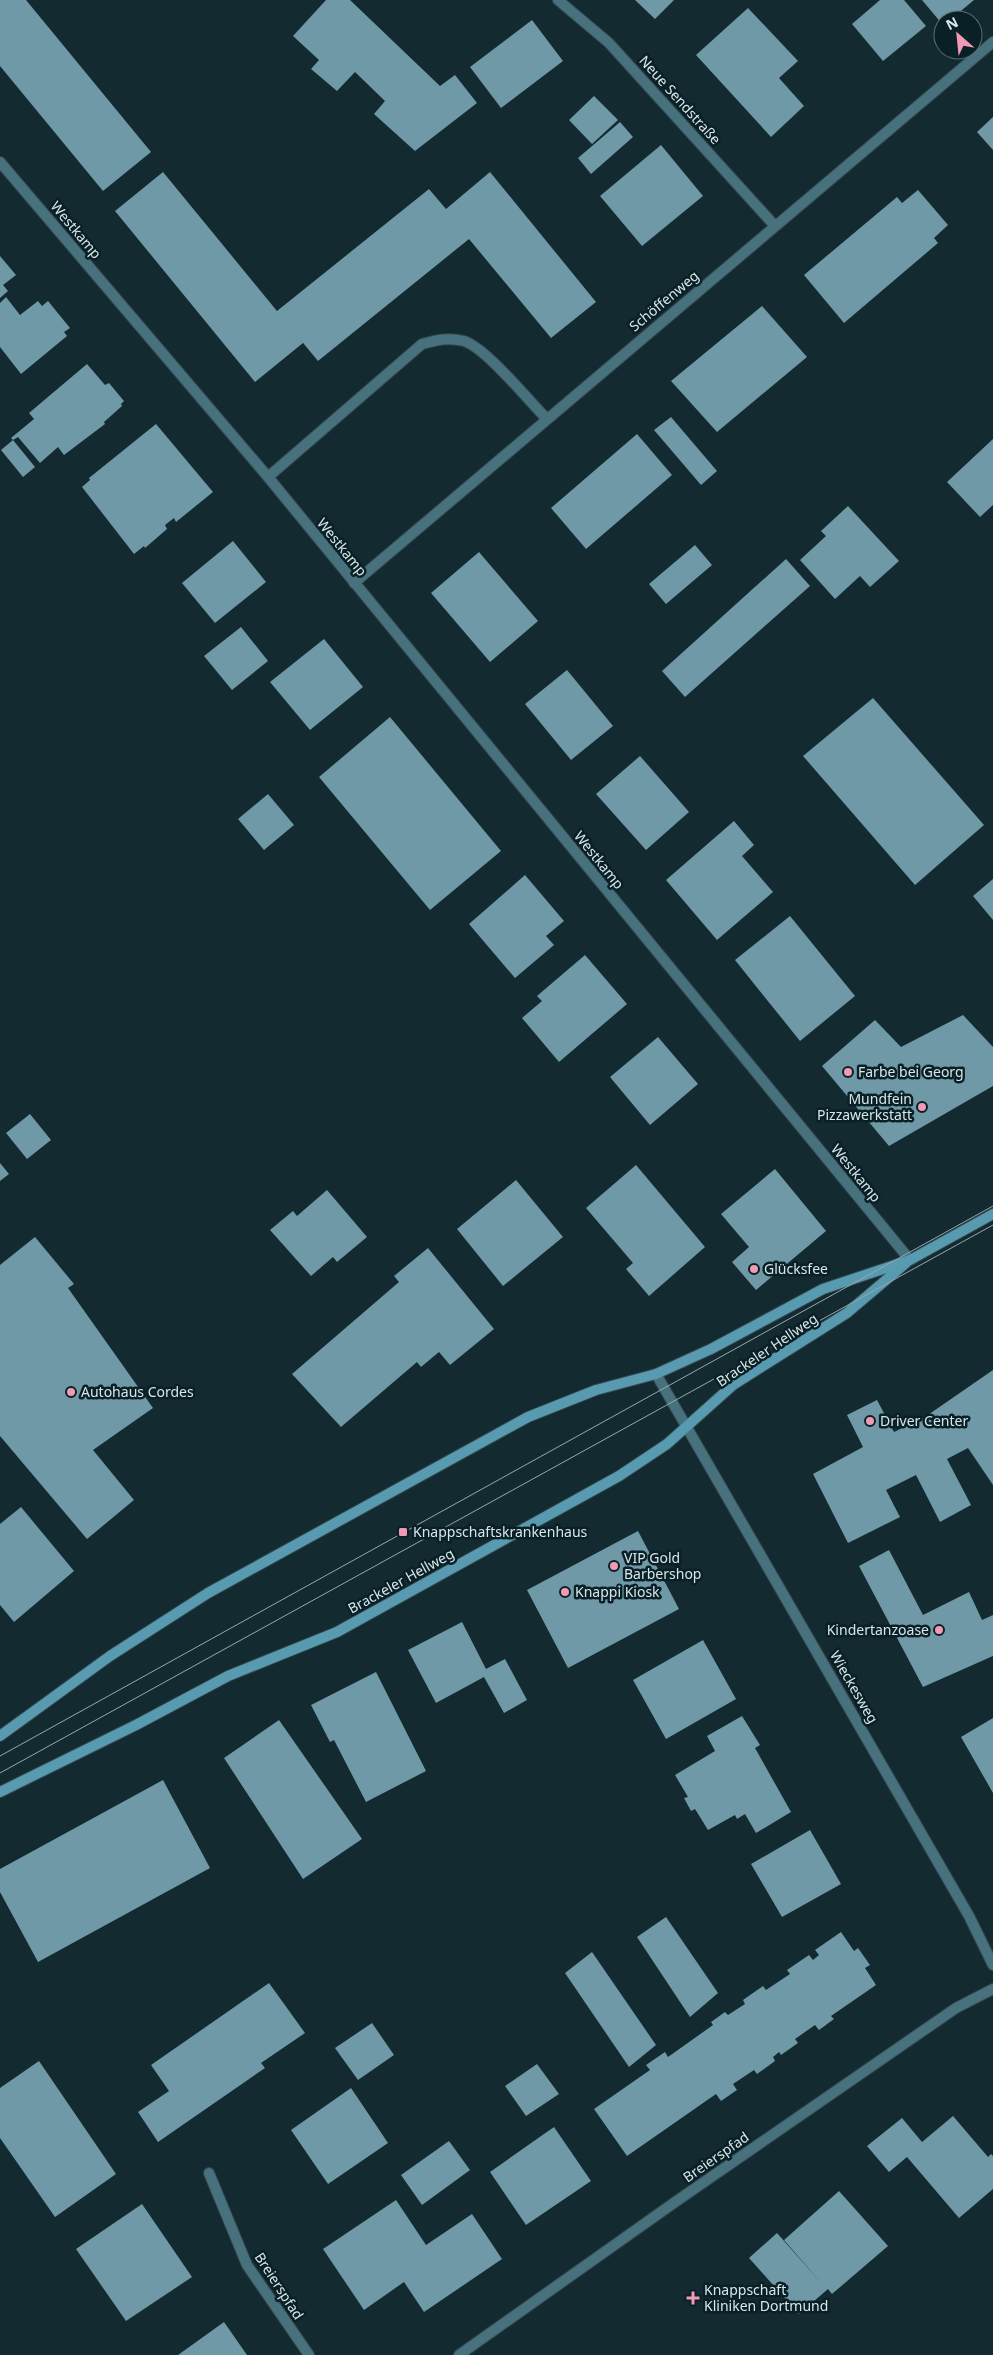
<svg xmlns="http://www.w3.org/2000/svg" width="993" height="2355" viewBox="0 0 993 2355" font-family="'Noto Sans',sans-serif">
  <rect width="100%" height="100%" fill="#132a31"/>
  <path fill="#6f99a6" d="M 0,0 L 26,0 L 151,152 L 103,191 L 0,66 Z
    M 326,0 L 350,0 L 440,86 L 455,75 L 477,103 L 415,151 L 374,114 L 385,101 L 355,72 L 337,91 L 311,69 L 319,60 L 293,36 Z
    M 635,0 L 674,0 L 655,19 Z
    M 880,0 L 904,0 L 926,26 L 883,61 L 852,24 Z
    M 922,0 L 974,0 L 950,20 L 943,20 L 943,25 Z
    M 748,8 L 798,61 L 779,78 L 804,106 L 771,137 L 696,55 Z
    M 532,20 L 563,61 L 501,108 L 470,67 Z
    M 594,96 L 618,120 L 592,144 L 569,120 Z
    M 993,117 L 993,150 L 977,132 Z
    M 620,122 L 633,137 L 591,174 L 578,158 Z
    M 661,145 L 703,196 L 642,246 L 600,196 Z
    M 163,172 L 277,311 L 429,189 L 446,209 L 490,172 L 596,302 L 551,338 L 469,239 L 318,361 L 299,338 L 303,343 L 255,382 L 115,211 Z
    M 918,190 L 948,225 L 934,238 L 938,243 L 844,323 L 804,275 L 897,197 L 902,203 Z
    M 0,256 L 16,275 L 3,285 L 8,291 L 0,298 Z
    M 6,297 L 20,315 L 38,301 L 42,306 L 48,301 L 70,328 L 64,332 L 67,336 L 21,374 L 0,347 L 0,303 Z
    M 762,306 L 807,357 L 717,432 L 671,381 Z
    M 87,364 L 105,385 L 109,383 L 124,401 L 121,404 L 122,406 L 104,422 L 105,424 L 64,455 L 58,447 L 40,463 L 18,437 L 13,440 L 11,438 L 34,419 L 29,413 Z
    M 671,417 L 717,471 L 701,485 L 654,430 Z
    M 156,424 L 213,492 L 176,522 L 174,518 L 165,525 L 167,529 L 145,548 L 144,546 L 134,554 L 82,487 L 90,480 L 89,478 Z
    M 637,434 L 672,475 L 586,549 L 551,508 Z
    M 993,439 L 993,505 L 980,517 L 947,482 Z
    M 13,440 L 35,467 L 23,477 L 1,450 Z
    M 848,506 L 899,561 L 870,587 L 860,576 L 835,599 L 800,560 L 826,536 L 821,531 Z
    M 233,541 L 266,582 L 215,623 L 182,583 Z
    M 695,545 L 712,565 L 666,604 L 649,584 Z
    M 479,552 L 538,621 L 490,662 L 431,593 Z
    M 786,559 L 810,586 L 685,697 L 662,671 Z
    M 241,627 L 268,661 L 232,690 L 204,656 Z
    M 324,639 L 363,687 L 310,730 L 270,682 Z
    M 567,670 L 613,726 L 571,760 L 525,704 Z
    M 873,698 L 984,825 L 915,885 L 803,756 Z
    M 390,717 L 501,851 L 430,910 L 319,777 Z
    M 640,756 L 689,812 L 646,850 L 596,794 Z
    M 268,794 L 294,825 L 264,850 L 238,819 Z
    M 734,821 L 754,845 L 742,856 L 773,892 L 717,940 L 666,880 Z
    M 525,875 L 564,921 L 546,936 L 554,945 L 515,978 L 469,924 Z
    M 993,879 L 993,920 L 973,896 Z
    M 790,916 L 855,996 L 800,1041 L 735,960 Z
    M 585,955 L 627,1004 L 559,1062 L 522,1018 L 542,1001 L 537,996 Z
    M 963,1015 L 993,1047 L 993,1086 L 889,1146 L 822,1066 L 875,1020 L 901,1047 Z
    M 658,1037 L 698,1084 L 650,1125 L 610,1077 Z
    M 30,1114 L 51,1140 L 27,1159 L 6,1133 Z
    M 0,1163 L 9,1174 L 0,1181 Z
    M 636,1165 L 705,1247 L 649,1296 L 626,1269 L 633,1263 L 586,1208 Z
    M 775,1169 L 826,1231 L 756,1290 L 732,1262 L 749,1247 L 721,1214 Z
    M 516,1180 L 563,1237 L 503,1286 L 457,1229 Z
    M 327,1190 L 367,1237 L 337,1262 L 333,1257 L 311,1276 L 270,1230 L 293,1211 L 297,1216 Z
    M 35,1237 L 74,1284 L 68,1288 L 153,1408 L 93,1450 L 134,1500 L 87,1539 L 0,1436 L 0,1265 Z
    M 428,1248 L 494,1329 L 450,1365 L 439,1352 L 421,1367 L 417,1362 L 341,1427 L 292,1374 L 399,1282 L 394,1276 Z
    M 993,1370 L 993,1485 L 968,1448 L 947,1459 L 971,1505 L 940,1522 L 916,1475 L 886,1490 L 900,1517 L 848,1543 L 813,1474 L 863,1447 L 847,1415 L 877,1400 L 894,1432 L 925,1417 Z
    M 21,1507 L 74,1571 L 14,1622 L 0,1605 L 0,1524 Z
    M 638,1531 L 679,1609 L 568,1668 L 527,1590 Z
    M 889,1550 L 923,1615 L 969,1592 L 982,1620 L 993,1615 L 993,1656 L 923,1687 L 859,1566 Z
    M 462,1622 L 486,1669 L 505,1659 L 527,1700 L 504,1713 L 484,1677 L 436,1703 L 408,1650 Z
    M 703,1640 L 736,1699 L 666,1739 L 633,1680 Z
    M 376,1672 L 426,1771 L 366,1802 L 334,1740 L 330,1742 L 311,1705 Z
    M 742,1716 L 760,1745 L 755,1748 L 791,1812 L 756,1833 L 745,1814 L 737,1819 L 735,1815 L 708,1830 L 695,1809 L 691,1811 L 684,1798 L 688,1797 L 675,1775 L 715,1751 L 707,1736 Z
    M 993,1718 L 993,1793 L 961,1737 Z
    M 279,1720 L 362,1839 L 303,1879 L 224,1758 Z
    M 163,1780 L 210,1868 L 38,1962 L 0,1892 L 0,1869 Z
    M 810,1830 L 841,1884 L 782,1917 L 751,1864 Z
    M 666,1917 L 718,1993 L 690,2017 L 637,1937 Z
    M 841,1932 L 854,1951 L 858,1948 L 870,1965 L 865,1968 L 876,1985 L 831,2016 L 834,2019 L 819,2030 L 815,2025 L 795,2039 L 798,2043 L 781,2055 L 779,2052 L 773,2057 L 775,2061 L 757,2074 L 754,2070 L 733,2084 L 737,2090 L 721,2101 L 716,2094 L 627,2156 L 594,2109 L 650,2070 L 646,2065 L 665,2052 L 668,2057 L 713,2025 L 711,2022 L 725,2012 L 728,2015 L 745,2004 L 743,2000 L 763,1986 L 766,1990 L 790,1974 L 787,1970 L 809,1955 L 813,1960 L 819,1955 L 815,1950 Z
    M 592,1952 L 656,2045 L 629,2067 L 565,1973 Z
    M 269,1983 L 305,2033 L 261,2063 L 265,2068 L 158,2142 L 138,2112 L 169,2091 L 151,2065 Z
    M 372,2023 L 394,2055 L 358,2080 L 335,2048 Z
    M 39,2061 L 116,2174 L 55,2217 L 0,2138 L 0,2088 Z
    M 537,2064 L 559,2094 L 526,2116 L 505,2086 Z
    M 351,2088 L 388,2143 L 328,2184 L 291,2130 Z
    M 953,2116 L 988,2157 L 991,2154 L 993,2156 L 993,2189 L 959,2218 L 907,2157 L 889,2172 L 867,2146 L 902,2118 L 922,2142 Z
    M 554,2127 L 591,2181 L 526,2225 L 490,2172 Z
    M 449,2141 L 470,2170 L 422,2205 L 401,2175 Z
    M 839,2191 L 888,2246 L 832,2294 L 828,2289 L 799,2314 L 749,2258 L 777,2233 L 823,2285 L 784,2240 Z
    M 396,2200 L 426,2245 L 472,2214 L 502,2259 L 424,2312 L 404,2282 L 364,2310 L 323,2249 Z
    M 142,2204 L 192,2277 L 126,2321 L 76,2249 Z
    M 224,2322 L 247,2355 L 178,2355 Z"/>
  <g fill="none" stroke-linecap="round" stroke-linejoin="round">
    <g stroke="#33484f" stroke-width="12">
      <path id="minor" d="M 558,0 L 609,43 L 775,226
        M 0,162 L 268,477 L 910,1260
        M 268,477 L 422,344 C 437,340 449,337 464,341 C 486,348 528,400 546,418
        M 354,583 L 993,42
        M 209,2173 L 247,2265 L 309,2355
        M 459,2355 L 678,2200 L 956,2008 L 993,1989"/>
    </g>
    <g stroke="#33484f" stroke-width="12">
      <path id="tertiary" d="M 656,1374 L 969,1916 L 993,1965"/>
    </g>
    <g stroke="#33484f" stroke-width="12">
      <path id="secondary" d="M 0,1736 L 110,1656 L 208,1593 L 528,1417 L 596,1390 L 656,1374 L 711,1349 L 823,1289 L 910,1260 L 993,1214
        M 0,1792 L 136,1725 L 228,1676 L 337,1632 L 619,1476 L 667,1444 L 733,1385 L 847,1313 L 906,1263"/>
    </g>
    <use href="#minor" stroke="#48717e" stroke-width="10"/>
    <use href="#tertiary" stroke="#48717e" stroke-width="10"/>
    <use href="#secondary" stroke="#589bb0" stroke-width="10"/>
    <path stroke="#96a7ac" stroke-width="1" d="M 0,1756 L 993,1206
      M 0,1773 L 993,1225"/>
  </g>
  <g fill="#f09ab4" stroke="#092027" stroke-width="2">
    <circle cx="848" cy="1072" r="5"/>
    <circle cx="922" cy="1107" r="5"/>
    <circle cx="754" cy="1269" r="5"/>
    <circle cx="71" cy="1392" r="5"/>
    <circle cx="870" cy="1421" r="5"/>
    <rect x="398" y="1527" width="10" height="10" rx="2.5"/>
    <circle cx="614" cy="1566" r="5"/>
    <circle cx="565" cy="1592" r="5"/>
    <circle cx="939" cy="1630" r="5"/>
    <path d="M690.5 2290.5h5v5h5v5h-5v5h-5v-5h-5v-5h5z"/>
  </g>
  <g text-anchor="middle" stroke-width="5" stroke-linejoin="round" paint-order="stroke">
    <g font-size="14" fill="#d8e6ea" stroke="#092027">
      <text transform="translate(680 100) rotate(48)" y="5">Neue Sendstraße</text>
      <text transform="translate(76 230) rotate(50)" y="5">Westkamp</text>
      <text transform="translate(664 301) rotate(-40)" y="5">Schöffenweg</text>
      <text transform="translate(342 547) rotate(51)" y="5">Westkamp</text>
      <text transform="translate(599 860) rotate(51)" y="5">Westkamp</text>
      <text transform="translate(856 1173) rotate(51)" y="5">Westkamp</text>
      <text transform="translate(767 1350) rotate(-34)" y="5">Brackeler Hellweg</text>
      <text transform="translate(401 1581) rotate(-29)" y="5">Brackeler Hellweg</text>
      <text transform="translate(854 1687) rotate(60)" y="5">Wieckesweg</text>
      <text transform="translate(716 2157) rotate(-35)" y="5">Breierspfad</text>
      <text transform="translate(279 2286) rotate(57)" y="5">Breierspfad</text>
    </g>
    <g font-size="14" fill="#d8e6ea" stroke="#092027" text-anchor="start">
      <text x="858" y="1077">Farbe bei Georg</text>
      <text x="912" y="1104" text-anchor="end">Mundfein<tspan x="912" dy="16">Pizzawerkstatt</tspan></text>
      <text x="764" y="1274">Glücksfee</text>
      <text x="81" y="1397">Autohaus Cordes</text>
      <text x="880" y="1426">Driver Center</text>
      <text x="413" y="1537">Knappschaftskrankenhaus</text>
      <text x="624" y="1563">VIP Gold<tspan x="624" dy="16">Barbershop</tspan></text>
      <text x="575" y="1597">Knappi Kiosk</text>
      <text x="929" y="1635" text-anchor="end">Kindertanzoase</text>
      <text x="704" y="2295">Knappschaft<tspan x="704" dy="16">Kliniken Dortmund</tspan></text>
    </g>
  </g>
  <g transform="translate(958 35) rotate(333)"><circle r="24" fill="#092027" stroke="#5c6f75"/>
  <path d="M0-4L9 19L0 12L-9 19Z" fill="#f09ab4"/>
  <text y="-8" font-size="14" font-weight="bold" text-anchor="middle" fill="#d8e6ea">N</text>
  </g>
</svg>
